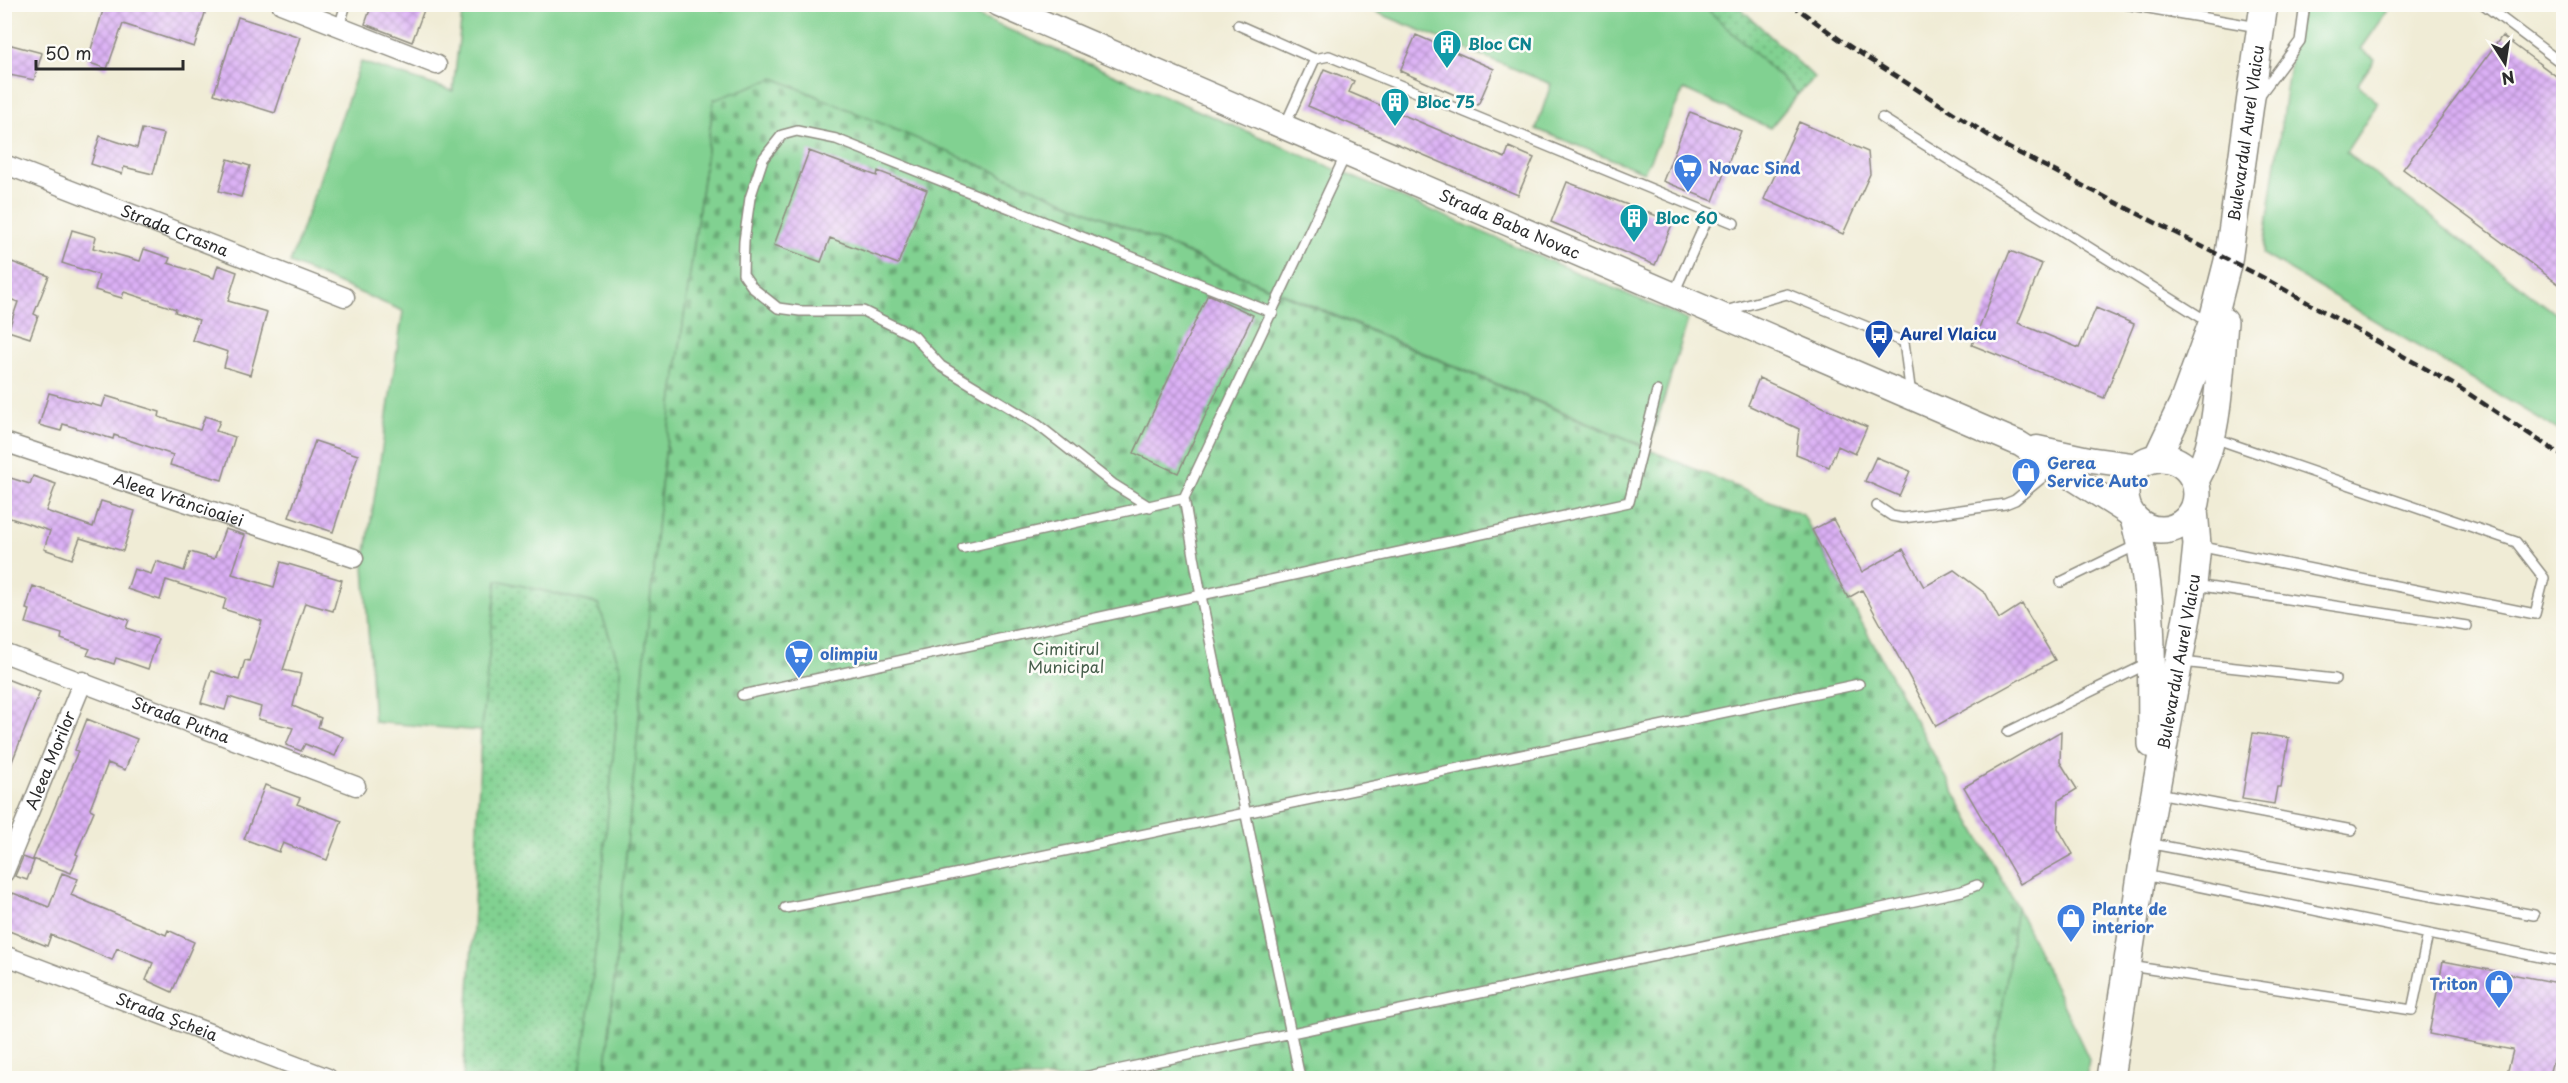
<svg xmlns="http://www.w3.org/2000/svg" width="2568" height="1083" viewBox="0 0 2568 1083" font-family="'Playpen Sans',sans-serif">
  <defs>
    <pattern id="cemetery-stones" width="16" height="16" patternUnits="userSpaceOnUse" patternTransform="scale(1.5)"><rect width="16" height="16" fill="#81d191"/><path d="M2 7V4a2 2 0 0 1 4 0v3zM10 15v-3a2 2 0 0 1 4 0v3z" fill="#6aaa77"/></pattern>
    <pattern id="garden-dots" width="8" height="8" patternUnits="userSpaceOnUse" patternTransform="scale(1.5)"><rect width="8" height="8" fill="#81d191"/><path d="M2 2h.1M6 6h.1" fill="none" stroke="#6aaa77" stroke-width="1.8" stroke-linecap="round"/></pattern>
    <pattern id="building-cross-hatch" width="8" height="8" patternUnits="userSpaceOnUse" patternTransform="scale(1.5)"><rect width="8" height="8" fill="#dbb0f5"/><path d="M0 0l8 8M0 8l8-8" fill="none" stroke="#b28fc7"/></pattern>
  </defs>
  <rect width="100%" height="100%" fill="#fdfcf7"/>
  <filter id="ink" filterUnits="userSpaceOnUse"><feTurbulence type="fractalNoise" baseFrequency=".0167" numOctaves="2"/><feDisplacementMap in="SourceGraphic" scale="12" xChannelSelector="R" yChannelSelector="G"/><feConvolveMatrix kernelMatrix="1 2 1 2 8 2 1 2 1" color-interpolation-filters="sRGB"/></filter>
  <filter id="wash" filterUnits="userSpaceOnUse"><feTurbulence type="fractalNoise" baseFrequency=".008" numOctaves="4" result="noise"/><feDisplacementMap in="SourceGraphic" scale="24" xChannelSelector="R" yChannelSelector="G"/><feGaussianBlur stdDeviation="1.35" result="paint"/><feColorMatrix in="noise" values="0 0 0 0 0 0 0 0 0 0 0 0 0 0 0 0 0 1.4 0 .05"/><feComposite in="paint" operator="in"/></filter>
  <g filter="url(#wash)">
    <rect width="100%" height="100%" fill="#f0ecd6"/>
    <path fill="#81d191" stroke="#567e5e" stroke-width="1.5" d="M 707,4 L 723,11 L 725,4 L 949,4 L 1688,320 L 1649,448 L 970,161 L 714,99 L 662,477 L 605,1078 L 579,1078 L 590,1006 L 621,670 L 598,604 L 497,580 L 481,731 L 374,722 L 364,565 L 403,311 L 290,263 L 361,62 L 453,91 L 463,5 Z
      M 1356,4 L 1703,5 L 1798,94 L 1770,128 L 1684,89 L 1644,172 L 1536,129 L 1551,84 Z
      M 2298,5 L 2392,5 L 2361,49 L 2375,59 L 2358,84 L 2378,103 L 2346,152 L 2563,319 L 2563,433 L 2263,254 Z
      M 2017,907 L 2089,1059 L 2086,1078 L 1992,1078 Z"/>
    <path fill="url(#cemetery-stones)" stroke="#567e5e" stroke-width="1.5" d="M 774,78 L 1803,515 L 2017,907 L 1992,1078 L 605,1078 L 662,477 L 714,100 Z"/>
    <path fill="url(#garden-dots)" stroke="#567e5e" stroke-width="1.5" d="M 1703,5 L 1737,5 L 1815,78 L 1798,94 Z
      M 497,580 L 598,604 L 621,670 L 590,1006 L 579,1078 L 463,1078 L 473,931 L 481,731 Z"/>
    <g id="blocks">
      <path fill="url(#building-cross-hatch)" d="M 105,4 L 208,4 L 194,47 L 123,24 L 107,69 L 87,62 Z
        M 372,4 L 408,4 L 424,10 L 412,42 L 365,24 Z
        M 238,17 L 300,37 L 275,113 L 214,94 Z
        M 1416,35 L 1494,69 L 1478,105 L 1400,71 Z
        M 2502,36 L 2564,82 L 2564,288 L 2403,169 Z
        M 4,43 L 42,53 L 34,80 L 4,74 Z
        M 1324,69 L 1354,81 L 1349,92 L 1505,158 L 1509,147 L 1534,158 L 1518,195 L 1308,106 Z
        M 1690,112 L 1741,131 L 1713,201 L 1663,181 Z
        M 1799,122 L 1868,152 L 1870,174 L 1843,234 L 1764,199 Z
        M 142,129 L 164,134 L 153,174 L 124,167 L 122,174 L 91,164 L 100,136 L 137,148 Z
        M 809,151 L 877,176 L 878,171 L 927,190 L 898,264 L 830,238 L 821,262 L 774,245 Z
        M 228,159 L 250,166 L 241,197 L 219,191 Z
        M 1567,182 L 1673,222 L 1655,265 L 1551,222 Z
        M 72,230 L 96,237 L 93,248 L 140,261 L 144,249 L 170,258 L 168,263 L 214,278 L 218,265 L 237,272 L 228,301 L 267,312 L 250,375 L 224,367 L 228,352 L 192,340 L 199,320 L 175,312 L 176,309 L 124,292 L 122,298 L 95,290 L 99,275 L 62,263 Z
        M 2010,251 L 2042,264 L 2018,323 L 2079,348 L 2096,308 L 2134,324 L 2104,398 L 1972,345 Z
        M 4,259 L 49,276 L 34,314 L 38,316 L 30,338 L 8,331 L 18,302 L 4,297 Z
        M 1208,294 L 1253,315 L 1178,473 L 1134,453 Z
        M 1759,378 L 1867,427 L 1855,454 L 1838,446 L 1829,467 L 1796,454 L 1799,429 L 1748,405 Z
        M 49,393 L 102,407 L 106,396 L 160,412 L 159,417 L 200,430 L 205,416 L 220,421 L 216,431 L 235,437 L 222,480 L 170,465 L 173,455 L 114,435 L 113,439 L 63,424 L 61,431 L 39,425 Z
        M 315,441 L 358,455 L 333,532 L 289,517 Z
        M 1876,457 L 1910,471 L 1899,496 L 1865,481 Z
        M 4,476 L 30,484 L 33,476 L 56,484 L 46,511 L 93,527 L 101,501 L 135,511 L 123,551 L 80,538 L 72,559 L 44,549 L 50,531 L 4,516 Z
        M 1833,519 L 1862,572 L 1903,549 L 1924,587 L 1954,570 L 1986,594 L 1999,619 L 2022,604 L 2055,660 L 1936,726 L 1862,590 L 1848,598 L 1812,530 Z
        M 225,529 L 245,535 L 232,574 L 274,587 L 281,562 L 342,580 L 333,611 L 305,603 L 283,670 L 301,674 L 293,706 L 321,718 L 318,727 L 343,737 L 335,756 L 305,744 L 301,751 L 286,745 L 293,728 L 258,719 L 261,707 L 229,697 L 225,710 L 201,703 L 211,671 L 239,680 L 245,660 L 249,661 L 262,621 L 223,609 L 226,599 L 166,580 L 160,600 L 127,589 L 134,569 L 151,574 L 156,561 L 184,571 L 190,552 L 214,559 Z
        M 33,586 L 129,620 L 126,628 L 158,639 L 148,669 L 116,658 L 114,664 L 87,655 L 90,649 L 61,639 L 62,634 L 26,623 L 30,610 L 26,609 Z
        M 4,678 L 40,692 L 5,779 L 4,779 Z
        M 87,719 L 137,739 L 125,770 L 108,763 L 90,809 L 94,811 L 76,854 L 78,855 L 71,873 L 33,859 L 78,751 L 75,750 Z
        M 2061,731 L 2060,762 L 2077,789 L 2059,800 L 2058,828 L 2073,854 L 2020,884 L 1964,787 Z
        M 2253,733 L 2289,738 L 2281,787 L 2277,787 L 2274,804 L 2242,799 Z
        M 265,785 L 300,798 L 297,804 L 342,821 L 327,860 L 283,843 L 279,852 L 244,839 Z
        M 23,857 L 34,861 L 27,880 L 15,876 Z
        M 62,873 L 78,879 L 71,895 L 166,935 L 168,930 L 194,942 L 172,992 L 146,980 L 153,963 L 117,948 L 112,960 L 51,935 L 47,946 L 4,929 L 4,915 L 13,893 L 49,907 Z
        M 2443,961 L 2564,984 L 2564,1059 L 2554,1057 L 2548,1078 L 2506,1078 L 2513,1050 L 2429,1034 Z"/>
    </g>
  </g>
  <g filter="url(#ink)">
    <use href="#blocks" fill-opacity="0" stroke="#8e8c80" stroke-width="1.5"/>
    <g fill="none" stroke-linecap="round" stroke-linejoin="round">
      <g stroke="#8e8c80" stroke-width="12">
        <path id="lane" d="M 2125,4 L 2258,27
          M 2483,4 L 2564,65
          M 1238,25 L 1315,59
          M 339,27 L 346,4
          M 2259,96 L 2300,41 L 2305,4
          M 1882,118 L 2210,323
          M 1285,125 L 1315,59 L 1329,56 L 1734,223
          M 1674,293 L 1710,213
          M 1725,311 L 1787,294 L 1904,342 L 1911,395
          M 1184,498 L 1201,596 L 1300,1078
          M 1877,506 L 1892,516 L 1903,518 L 2005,504 L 2015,500 L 2054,468
          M 1150,507 L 1113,484 L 1038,425 L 941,366 L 914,336 L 863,311 L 800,311 L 778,308 L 753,288 L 743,274 L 744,241 L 750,198 L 763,159 L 782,135 L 797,131 L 836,139 L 1273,313
          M 2198,546 L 2535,614 L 2544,578 L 2516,542 L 2214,438
          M 963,548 L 1184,498 L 1346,154
          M 2061,582 L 2139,544
          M 2195,585 L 2467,626
          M 2182,662 L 2335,679
          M 742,695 L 1629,502 L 1657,391
          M 2008,732 L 2149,663
          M 2158,793 L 2352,830
          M 2147,843 L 2534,915
          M 2144,875 L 2564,962
          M 785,908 L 883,889 L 1859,684
          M 2130,966 L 2412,1010 L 2428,934
          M 1079,1078 L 1962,891 L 1977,885"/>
      </g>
      <g stroke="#8e8c80" stroke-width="21">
        <g id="street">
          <path d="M 281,4 L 437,65"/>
          <path id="s1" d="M 4,164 L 345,297"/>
          <path id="s2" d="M 4,442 L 354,558"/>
          <path id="s3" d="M 4,653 L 356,786"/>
          <path id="s4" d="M 4,873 L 83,681"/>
          <path id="s5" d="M 4,955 L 328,1078"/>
        </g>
      </g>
      <g stroke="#8e8c80" stroke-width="27">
        <g id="secondary">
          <path id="s6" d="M 999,4 L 2020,444 L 2131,515"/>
          <path d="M 2037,448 L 2093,460 L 2138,466"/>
        </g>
      </g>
      <g stroke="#8e8c80" stroke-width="30">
        <g id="primary">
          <circle cx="2161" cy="494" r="36"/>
          <path id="s7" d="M 2157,458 L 2183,403 L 2212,324 L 2228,261 L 2264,4"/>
          <path d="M 2195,480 C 2219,444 2220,366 2224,322"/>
          <path d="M 2134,519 C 2155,592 2151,670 2152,744"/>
          <path id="s8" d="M 2110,1078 L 2146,843 L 2193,584 L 2197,545 L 2194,510"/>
        </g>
      </g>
      <use href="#lane" stroke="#fff" stroke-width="9"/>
      <use href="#street" stroke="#fff" stroke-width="18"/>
      <use href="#secondary" stroke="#fff" stroke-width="24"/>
      <use href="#primary" stroke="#fff" stroke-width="27"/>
      <path stroke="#2b2b2b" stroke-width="4.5" stroke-dasharray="9 4.5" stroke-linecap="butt" d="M 1791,4 L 1843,42 L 2005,146 L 2264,278 L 2460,388 L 2564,457"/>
    </g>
  </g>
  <defs>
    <g id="building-pin" transform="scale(1.5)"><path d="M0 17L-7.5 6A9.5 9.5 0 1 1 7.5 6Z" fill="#0f9aa8" stroke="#fdfcf7"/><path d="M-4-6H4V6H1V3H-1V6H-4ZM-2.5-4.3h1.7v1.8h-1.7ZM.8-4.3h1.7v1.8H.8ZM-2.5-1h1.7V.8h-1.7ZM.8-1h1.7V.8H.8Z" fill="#fff"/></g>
    <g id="supermarket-pin" transform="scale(1.5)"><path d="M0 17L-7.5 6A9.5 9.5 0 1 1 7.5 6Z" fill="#3f7fe0" stroke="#fdfcf7"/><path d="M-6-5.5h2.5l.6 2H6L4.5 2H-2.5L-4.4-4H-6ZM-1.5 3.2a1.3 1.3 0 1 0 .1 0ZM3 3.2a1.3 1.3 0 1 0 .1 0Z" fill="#fff"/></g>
    <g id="bus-pin" transform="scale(1.5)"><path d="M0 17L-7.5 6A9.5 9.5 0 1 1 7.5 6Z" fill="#1a4fb4" stroke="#fdfcf7"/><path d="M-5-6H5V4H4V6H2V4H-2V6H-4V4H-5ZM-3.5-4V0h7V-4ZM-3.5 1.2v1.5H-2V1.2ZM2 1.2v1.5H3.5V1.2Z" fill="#fff"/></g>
    <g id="shop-pin" transform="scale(1.5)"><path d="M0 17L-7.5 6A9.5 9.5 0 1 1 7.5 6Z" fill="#3f7fe0" stroke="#fdfcf7"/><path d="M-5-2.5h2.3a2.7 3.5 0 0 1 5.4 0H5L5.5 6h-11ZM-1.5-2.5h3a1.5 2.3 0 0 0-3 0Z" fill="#fff"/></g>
  </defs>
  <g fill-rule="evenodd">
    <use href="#building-pin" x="1447" y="44"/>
    <use href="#building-pin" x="1395" y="102"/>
    <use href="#supermarket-pin" x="1688" y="168"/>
    <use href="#building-pin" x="1634" y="218"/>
    <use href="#bus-pin" x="1879" y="334"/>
    <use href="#shop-pin" x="2026" y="472"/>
    <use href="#supermarket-pin" x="799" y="654"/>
    <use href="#shop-pin" x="2071" y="918"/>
    <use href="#shop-pin" x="2499" y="984"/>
  </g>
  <g text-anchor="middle" stroke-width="5" stroke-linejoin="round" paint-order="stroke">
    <g font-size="16" font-weight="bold" fill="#0d838f" stroke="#fdfcf7" text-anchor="start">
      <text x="1468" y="50">Bloc CN</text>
      <text x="1416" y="108">Bloc 75</text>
      <text x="1655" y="224">Bloc 60</text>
    </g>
    <g font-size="16" fill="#2b2b2b" stroke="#fdfcf7">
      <text dy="6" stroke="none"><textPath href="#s7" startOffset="339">Bulevardul Aurel Vlaicu</textPath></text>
      <text dy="6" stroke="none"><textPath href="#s6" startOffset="556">Strada Baba Novac</textPath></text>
      <text dy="6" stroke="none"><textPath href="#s1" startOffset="183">Strada Crasna</textPath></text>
      <text dy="6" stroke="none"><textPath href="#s2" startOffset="184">Aleea Vrâncioaiei</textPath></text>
      <text dy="6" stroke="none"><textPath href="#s8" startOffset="422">Bulevardul Aurel Vlaicu</textPath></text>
      <text dy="6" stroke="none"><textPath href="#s3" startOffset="189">Strada Putna</textPath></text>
      <text dy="6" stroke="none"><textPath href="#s4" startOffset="122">Aleea Morilor</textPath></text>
      <text dy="6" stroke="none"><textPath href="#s5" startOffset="174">Strada Șcheia</textPath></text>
    </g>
    <g font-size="16" font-weight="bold" fill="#366cbe" stroke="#fdfcf7" text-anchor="start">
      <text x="1709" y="174">Novac Sind</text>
      <text x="2047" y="469">Gerea<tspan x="2047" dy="18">Service Auto</tspan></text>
      <text x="820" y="660">olimpiu</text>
      <text x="2092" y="915">Plante de<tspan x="2092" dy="18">interior</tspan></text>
      <text x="2478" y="990" text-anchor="end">Triton</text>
    </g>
    <g font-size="16" font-weight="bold" fill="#164399" stroke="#fdfcf7" text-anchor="start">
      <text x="1900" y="340">Aurel Vlaicu</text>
    </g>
    <g font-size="16" fill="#455d4a" stroke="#fdfcf7">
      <text x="1066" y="655">Cimitirul<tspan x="1066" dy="18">Municipal</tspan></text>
    </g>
  </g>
  <rect width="2568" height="1083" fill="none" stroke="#fdfcf7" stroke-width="24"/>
  <g transform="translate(2505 63) rotate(168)" stroke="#fdfcf7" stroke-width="4.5" paint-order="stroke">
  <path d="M0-4.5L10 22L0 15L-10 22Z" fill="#2b2b2b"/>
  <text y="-9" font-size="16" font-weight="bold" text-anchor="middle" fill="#2b2b2b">N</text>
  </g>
  <path d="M36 60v9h147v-9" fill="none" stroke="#2b2b2b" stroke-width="3"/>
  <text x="45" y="60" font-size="18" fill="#2b2b2b" stroke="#fdfcf7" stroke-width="4.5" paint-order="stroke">50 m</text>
</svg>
